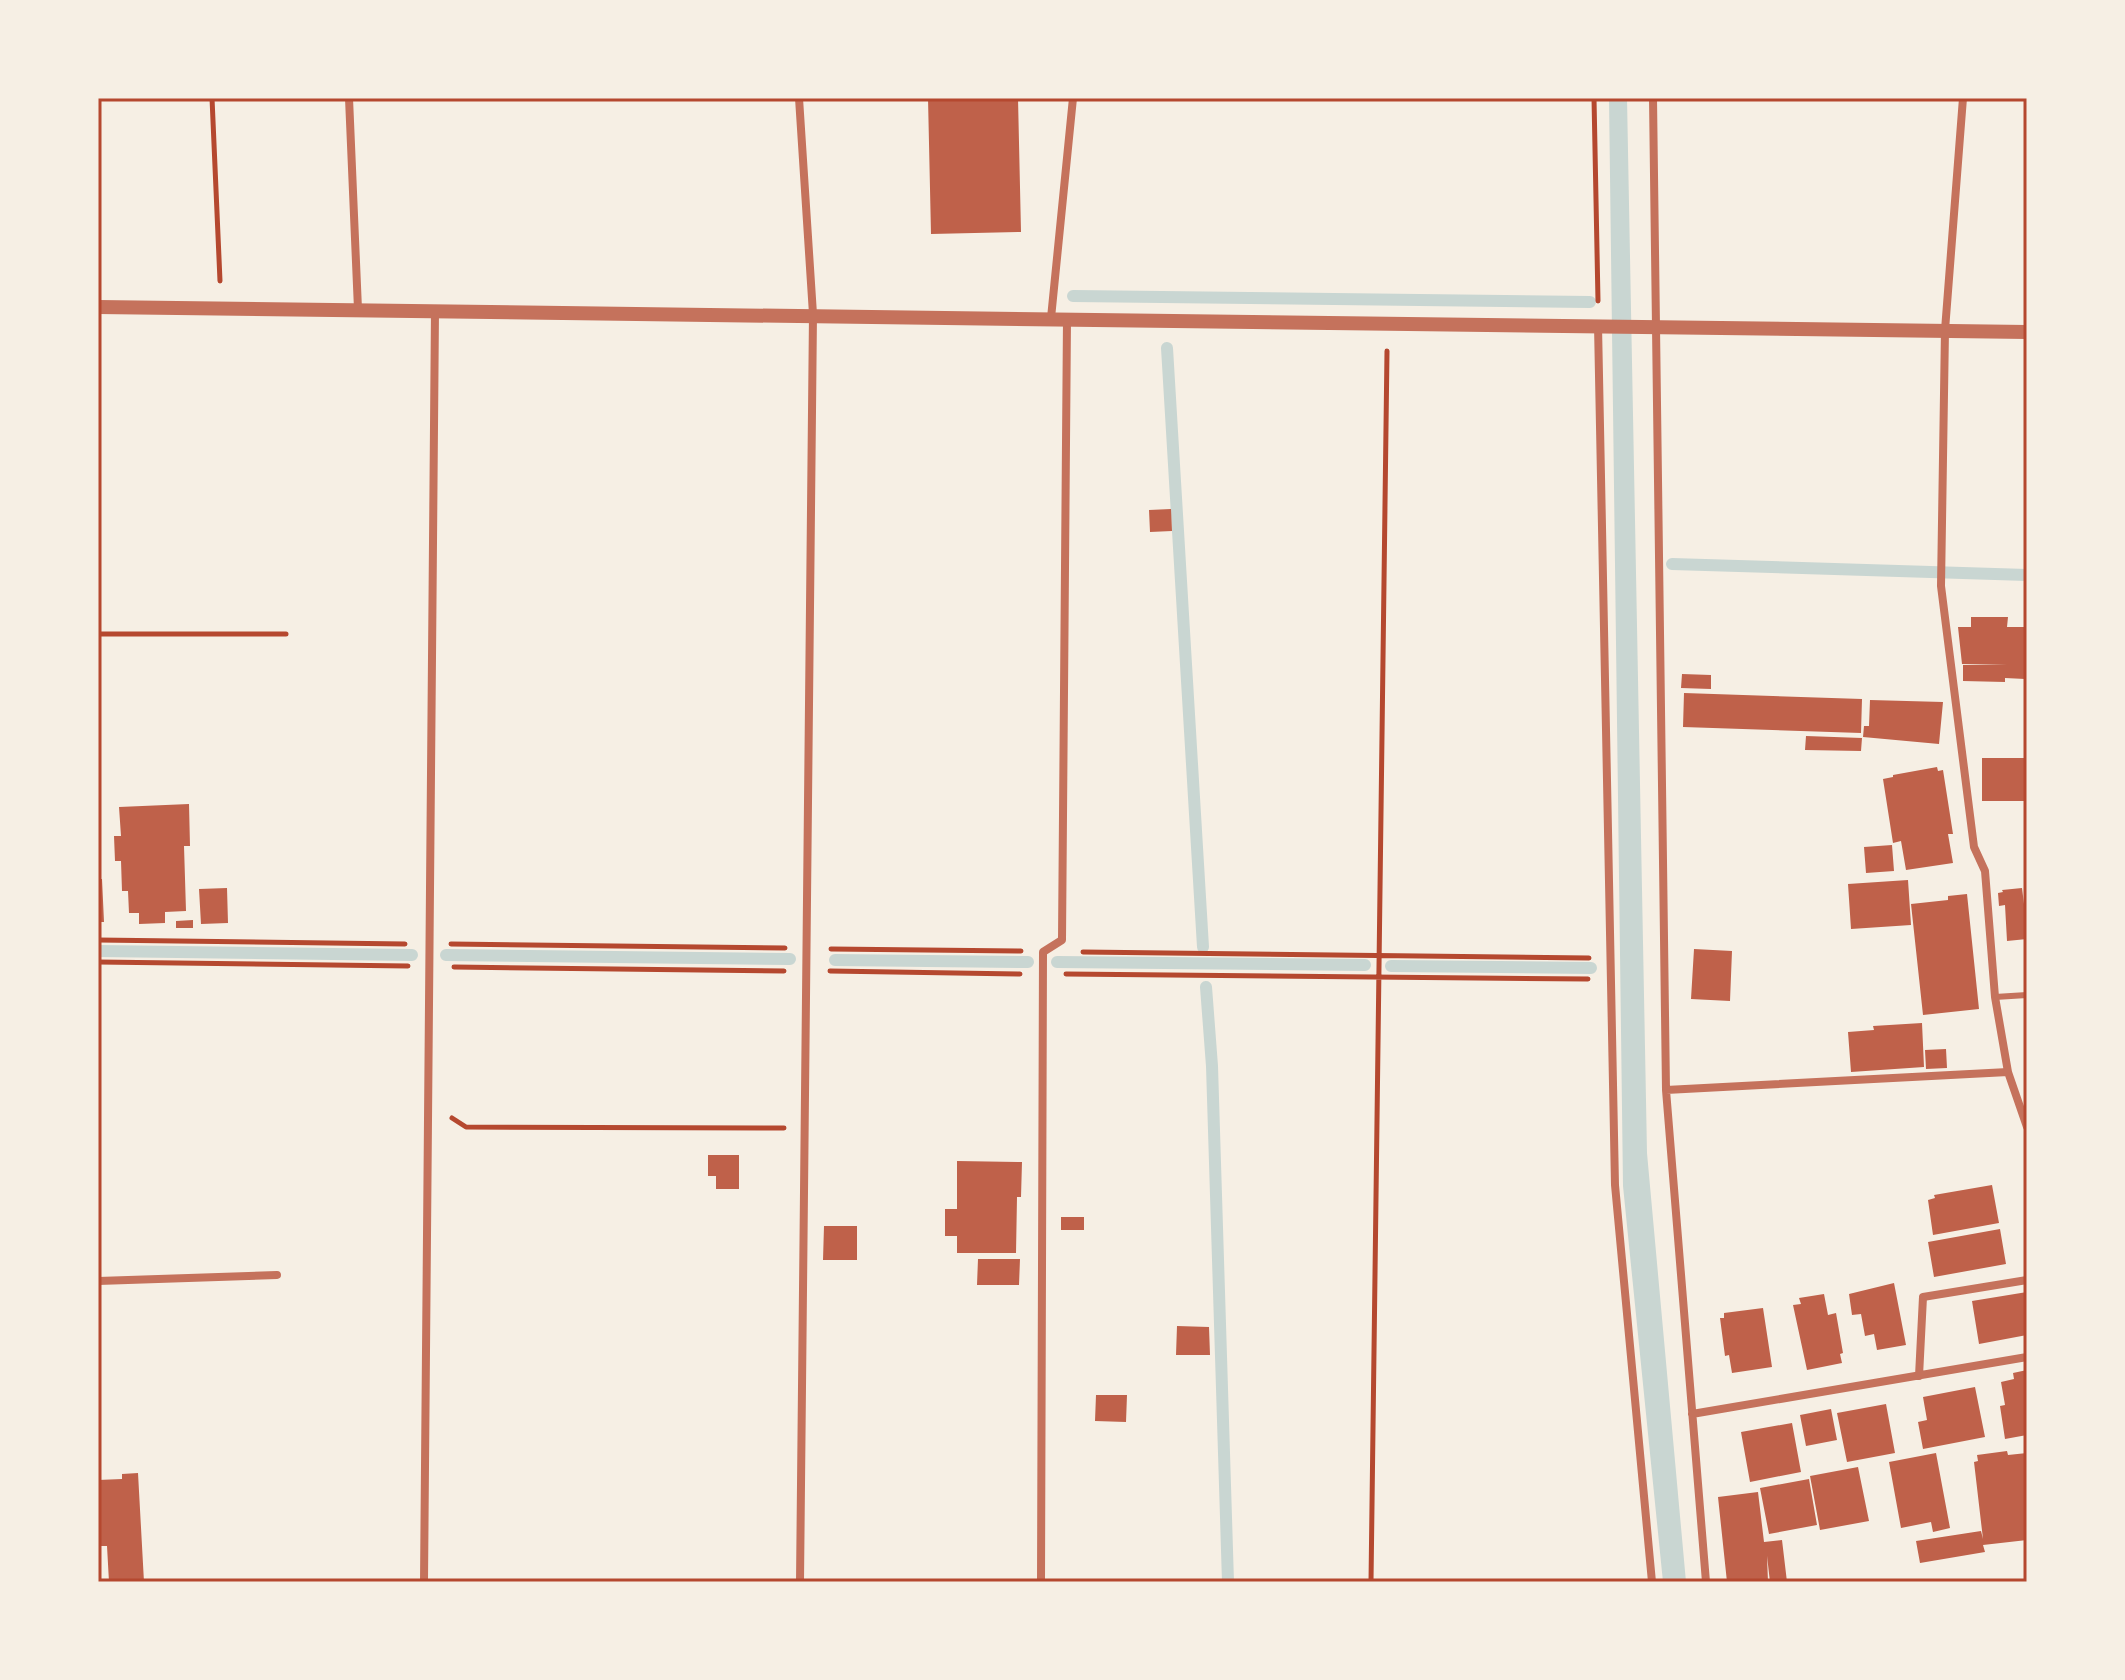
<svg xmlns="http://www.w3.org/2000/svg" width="2125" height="1680" viewBox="0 0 2125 1680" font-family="Helvetica,sans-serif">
  <rect width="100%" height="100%" fill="#f6efe4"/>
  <path fill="#c9d6d2" d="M 1609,98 L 1627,98 L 1647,1153 L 1686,1582 L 1663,1582 L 1623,1186 Z"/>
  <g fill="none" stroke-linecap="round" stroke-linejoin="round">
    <path stroke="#c9d6d2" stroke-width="12" d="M 1073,296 L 1590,302
      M 1167,348 L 1203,947
      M 1672,564 L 2027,575
      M 98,951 L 412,955
      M 446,955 L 790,959
      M 835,960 L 1028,962
      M 1057,962 L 1365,965
      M 1391,966 L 1591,968
      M 1206,987 L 1212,1066 L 1228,1582"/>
  </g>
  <path fill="#bf614a" d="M 928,98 L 1018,98 L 1021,232 L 931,234 Z
    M 1171,509 L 1172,531 L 1150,532 L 1149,510 Z
    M 1971,617 L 2008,617 L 2007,627 L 2027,627 L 2025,679 L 2005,678 L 2005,682 L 1963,681 L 1963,665 L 2007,665 L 1962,664 L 1958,627 L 1971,627 Z
    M 1682,674 L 1711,675 L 1711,689 L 1681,688 Z
    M 1684,693 L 1862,699 L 1861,733 L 1683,727 Z
    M 1870,700 L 1943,702 L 1939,744 L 1863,737 L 1864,726 L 1869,726 Z
    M 1806,736 L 1862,738 L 1861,751 L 1805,750 Z
    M 1982,758 L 2027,758 L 2027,801 L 1982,801 Z
    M 1937,767 L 1938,771 L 1943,770 L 1953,834 L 1948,834 L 1953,863 L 1906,870 L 1901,841 L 1893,843 L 1883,779 L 1893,777 L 1893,775 Z
    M 189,804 L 190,846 L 184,846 L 186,911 L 165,912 L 165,923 L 139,924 L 139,913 L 129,913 L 128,891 L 122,891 L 121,861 L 115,861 L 114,836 L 121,836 L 119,807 Z
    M 1892,845 L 1894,871 L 1866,873 L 1864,847 Z
    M 98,879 L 102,879 L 104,922 L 98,922 Z
    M 1908,880 L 1911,925 L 1851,929 L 1848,884 Z
    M 227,888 L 228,923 L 201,924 L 199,889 Z
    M 2022,888 L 2024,904 L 2027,904 L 2027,939 L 2007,941 L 2005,905 L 1999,906 L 1998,893 L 2003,892 L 2002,890 Z
    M 1967,894 L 1979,1009 L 1923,1015 L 1911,904 L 1948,900 L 1948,896 Z
    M 193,920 L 193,928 L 176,928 L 176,921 Z
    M 1694,949 L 1732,951 L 1730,1001 L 1691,999 Z
    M 1922,1023 L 1924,1067 L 1851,1072 L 1848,1032 L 1874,1030 L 1873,1026 Z
    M 1946,1049 L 1947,1068 L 1926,1069 L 1925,1050 Z
    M 708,1155 L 739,1155 L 739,1189 L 716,1189 L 716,1176 L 708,1176 Z
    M 957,1161 L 1022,1162 L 1021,1197 L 1017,1197 L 1016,1253 L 957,1253 L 957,1236 L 945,1236 L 945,1209 L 957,1209 Z
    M 1992,1185 L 1999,1223 L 1933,1235 L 1928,1200 L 1935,1198 L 1934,1195 Z
    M 1061,1217 L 1084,1217 L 1084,1230 L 1061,1230 Z
    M 824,1226 L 857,1226 L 857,1260 L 823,1260 Z
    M 2000,1229 L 2006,1264 L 1934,1277 L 1928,1242 Z
    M 978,1259 L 1020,1259 L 1019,1285 L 977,1285 Z
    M 1894,1283 L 1906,1345 L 1877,1350 L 1874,1334 L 1865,1336 L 1861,1314 L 1852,1315 L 1849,1294 Z
    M 2027,1292 L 2027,1335 L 1979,1344 L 1972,1301 Z
    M 1824,1294 L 1828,1315 L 1836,1313 L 1843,1353 L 1840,1354 L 1842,1363 L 1807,1370 L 1793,1305 L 1801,1304 L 1799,1298 Z
    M 1763,1308 L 1772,1367 L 1732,1373 L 1729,1355 L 1725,1356 L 1720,1318 L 1724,1318 L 1724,1313 Z
    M 1177,1326 L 1209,1327 L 1210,1355 L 1176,1355 Z
    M 2027,1370 L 2027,1435 L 2005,1439 L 2000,1406 L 2005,1405 L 2001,1382 L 2014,1379 L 2013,1373 Z
    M 1975,1387 L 1985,1437 L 1923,1449 L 1918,1422 L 1927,1420 L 1923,1397 Z
    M 1096,1395 L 1127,1395 L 1126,1422 L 1095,1421 Z
    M 1886,1404 L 1895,1453 L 1847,1462 L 1837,1413 Z
    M 1831,1409 L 1837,1440 L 1806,1446 L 1800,1415 Z
    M 1792,1423 L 1801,1472 L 1750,1482 L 1741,1432 Z
    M 2007,1451 L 2008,1455 L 2027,1453 L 2027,1540 L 1983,1545 L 1985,1552 L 1920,1563 L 1916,1541 L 1981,1531 L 1983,1539 L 1974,1462 L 1978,1461 L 1977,1455 Z
    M 1936,1453 L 1950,1528 L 1933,1532 L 1931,1522 L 1901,1528 L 1889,1462 Z
    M 1858,1467 L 1869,1521 L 1820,1530 L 1810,1476 Z
    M 138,1473 L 144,1582 L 109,1582 L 107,1546 L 98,1546 L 98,1480 L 122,1479 L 122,1474 Z
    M 1809,1479 L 1817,1525 L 1769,1534 L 1760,1488 Z
    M 1758,1492 L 1764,1542 L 1782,1540 L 1787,1582 L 1770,1582 L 1767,1556 L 1768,1582 L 1727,1582 L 1718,1497 Z"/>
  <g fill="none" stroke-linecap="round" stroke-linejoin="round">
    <path stroke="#b5482f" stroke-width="5" d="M 212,98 L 220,281
      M 1594,98 L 1598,301
      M 98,634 L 286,634
      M 98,940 L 405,944
      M 451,944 L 785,948
      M 831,949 L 1021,951
      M 1083,952 L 1589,958
      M 98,962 L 408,966
      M 454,967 L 784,971
      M 830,971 L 1020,974
      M 1066,974 L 1588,979
      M 452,1118 L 466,1127 L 784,1128
      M 1371,1582 L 1387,351"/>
    <path stroke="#c5725c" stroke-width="6" d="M 1995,997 L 2027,995"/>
    <path stroke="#c5725c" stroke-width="8" d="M 349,98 L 358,309
      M 799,98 L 813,314 L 800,1582
      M 1653,98 L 1666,1090 L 1706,1582
      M 1963,98 L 1945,330 L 1941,586 L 1974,847 L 1985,871 L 1995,997 L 2008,1072
      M 1051,318 L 1073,98
      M 1598,325 L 1615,1185 L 1652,1582
      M 1666,1090 L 2008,1072 L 2027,1127
      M 98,1281 L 277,1275
      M 1919,1376 L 1923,1297 L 2027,1280
      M 1692,1414 L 2027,1357
      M 424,1582 L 435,311
      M 1041,1582 L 1043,952 L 1062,940 L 1067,319"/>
    <path stroke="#c5725c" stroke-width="14" d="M 98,307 L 2027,332"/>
  </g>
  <rect width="2125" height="1680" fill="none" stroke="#f6efe4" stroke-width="200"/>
  <rect x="100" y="100" width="1925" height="1480" fill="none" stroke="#b5482f" stroke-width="3"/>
</svg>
